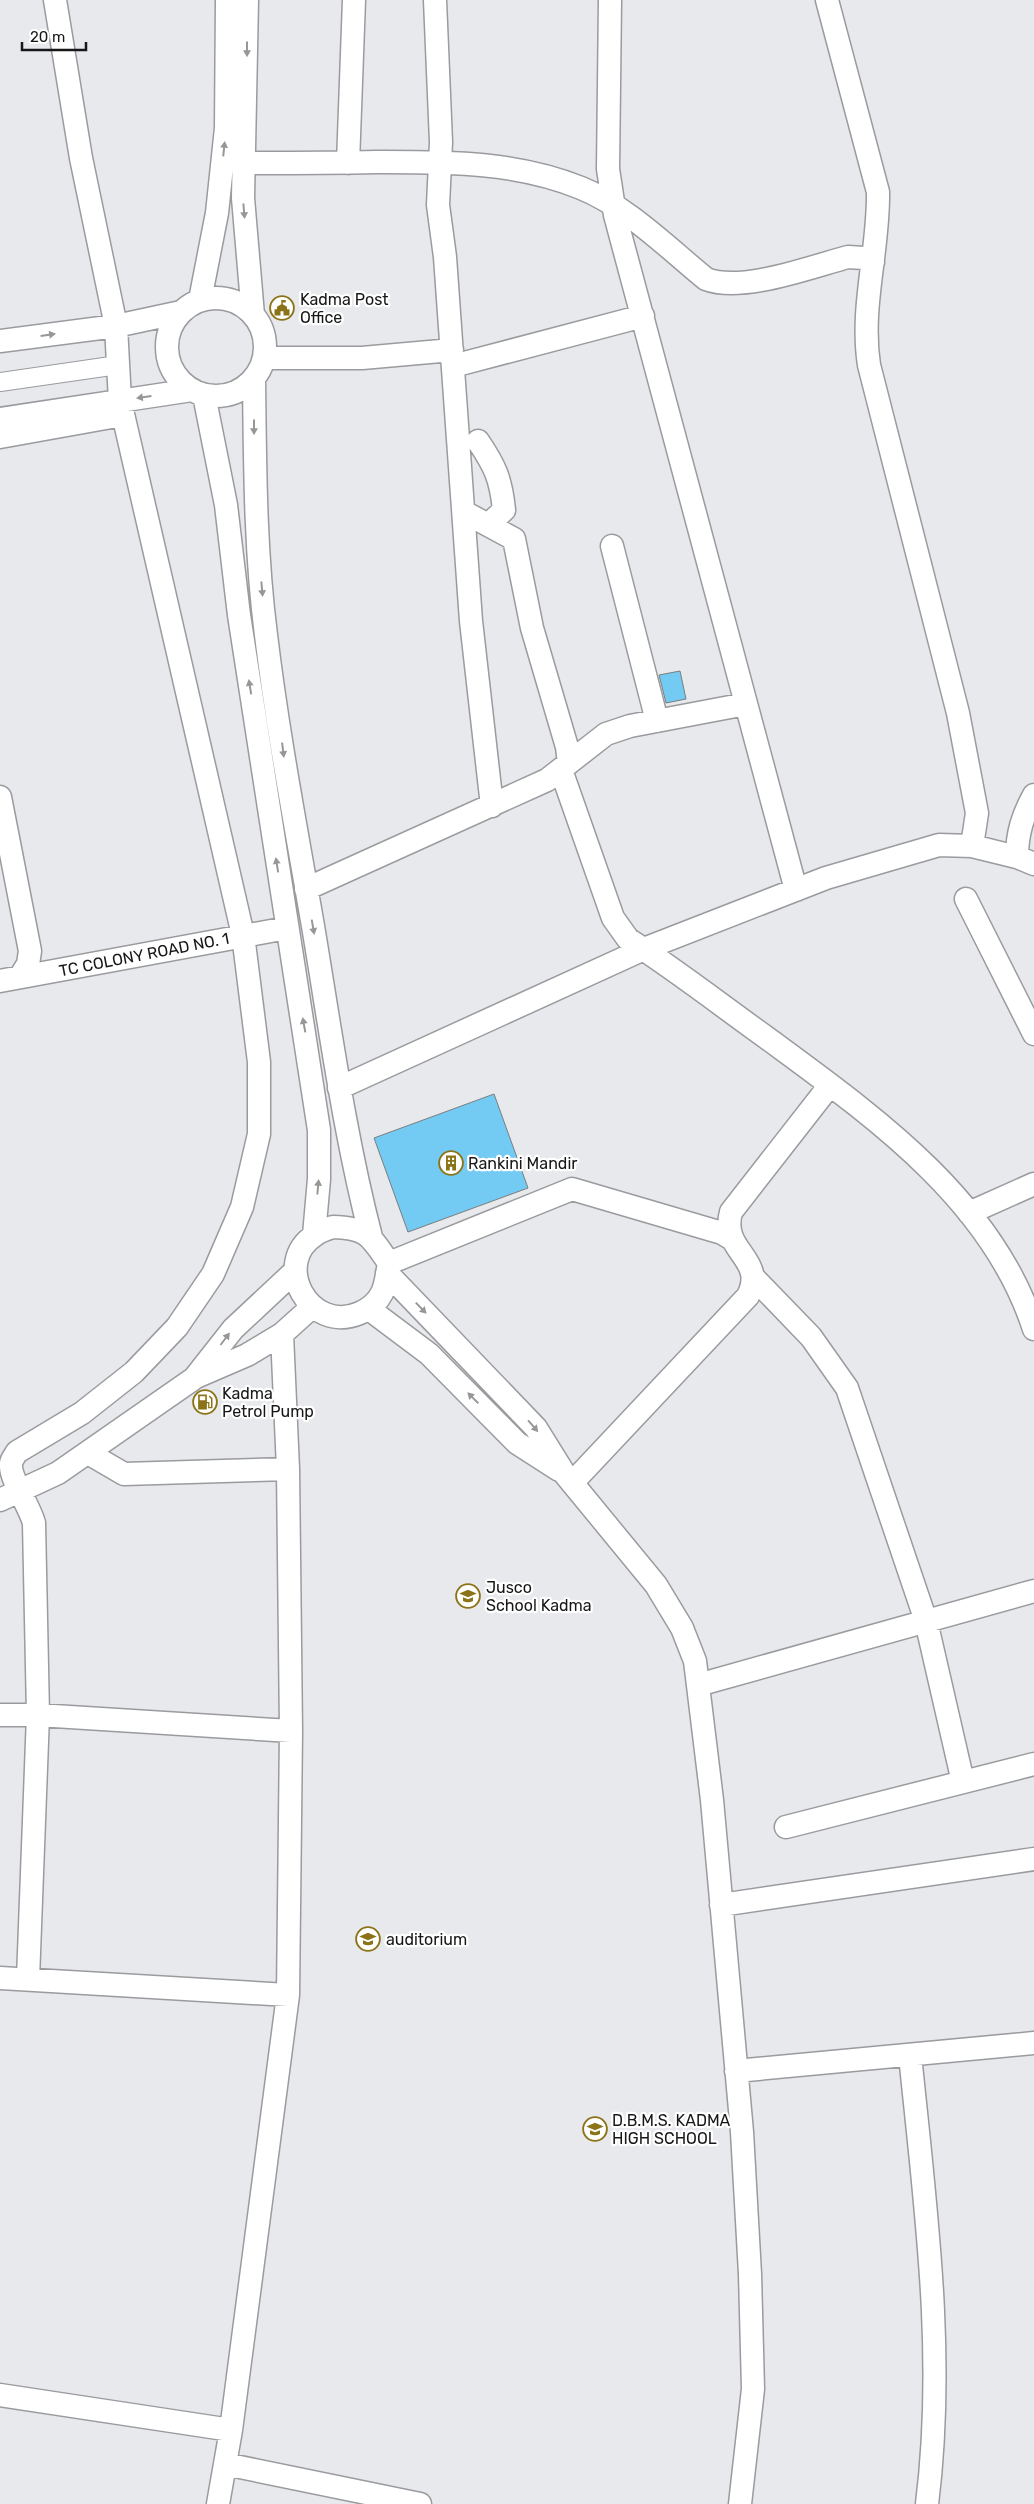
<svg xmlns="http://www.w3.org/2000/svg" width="1034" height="2504" viewBox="0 0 1034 2504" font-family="Rubik,sans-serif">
  <rect width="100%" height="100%" fill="#e7e9ec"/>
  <path fill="#73cbf3" stroke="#7a7d7e" d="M 680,671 L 686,699 L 666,703 L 659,675 Z
    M 494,1094 L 528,1188 L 408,1232 L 374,1138 Z"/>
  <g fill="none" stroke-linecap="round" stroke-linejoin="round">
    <g stroke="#9a9b9e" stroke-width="20">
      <path id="pedestrian" d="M 0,382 L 118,365"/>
    </g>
    <g stroke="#9a9b9e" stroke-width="25">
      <path id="minor" d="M 247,0 L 243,198 L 253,315
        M 435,0 L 441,142 L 438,205 L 445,257 L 471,621 L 492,806
        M 610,0 L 608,169 L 615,215 L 796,890
        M 827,0 L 878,192 C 879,250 860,307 869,365 L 958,713 L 977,813 L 972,846
        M 244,163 C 288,163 332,163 376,162 C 445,162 516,161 581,188 C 626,206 668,248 706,279 C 742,293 810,267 848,257 L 864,258 L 873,262
        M 348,163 L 354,0
        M167 347a49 49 0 1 1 98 0a49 49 0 1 1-98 0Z
        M 200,300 L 217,213 L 226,128 L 227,0
        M 0,341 L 116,326 L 181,312
        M 264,358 L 362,358 L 452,350
        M 453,366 L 643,316
        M 254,378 C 255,464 255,550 266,635 C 278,735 297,833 314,932 C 331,1034 345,1137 371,1237
        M 204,395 L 226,505 L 239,615 L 319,1130 L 319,1179 L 314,1235
        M 0,419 L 192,390
        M 0,437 L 117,416
        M 478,441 C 495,466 501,479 504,510 L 488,525
        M 464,512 L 514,539 L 532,628 L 567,747 L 569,763
        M 612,546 L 657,721
        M 561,770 L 613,918 L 628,939 C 676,970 721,1005 767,1038 C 873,1116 992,1199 1034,1329
        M 0,797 L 30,951 L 28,964 L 20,977
        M 1017,857 C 1017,833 1023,815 1034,795
        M 306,889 L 547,780 L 606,734 L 630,726 L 746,704
        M 966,899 L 1034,1034
        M 0,981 L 287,928
        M 339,1088 L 644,949 L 826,878 L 939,845 L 972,846 L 1017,857 L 1034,864
        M 969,1213 L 1034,1184
        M 333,1227 C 368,1228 370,1236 389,1263 C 387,1273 386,1285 382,1293 C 377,1303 369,1309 360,1313 C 309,1335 271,1263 315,1235 C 320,1231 327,1229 333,1227 Z
        M 389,1263 L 572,1189 L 722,1233 L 732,1239
        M 387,1273 L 536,1428 L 564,1473 L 656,1585 L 682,1628 L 695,1661 L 712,1800 L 742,2132 L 750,2274 L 753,2389 L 740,2504
        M 754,1278 L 811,1337 L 847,1388 L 926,1621 L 963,1782
        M 369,1309 L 429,1354 L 517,1443 L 559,1470
        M 196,1376 L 233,1329 L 295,1271
        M 88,1453 L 124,1474 L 288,1469
        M 572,1483 L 748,1296 C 767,1258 720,1252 731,1212 L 830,1085
        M 0,1500 L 58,1473 L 196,1377 L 247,1355 L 282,1334 L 312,1307
        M 698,1685 L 1034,1591
        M 0,1715 L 38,1715 L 291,1731
        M 786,1827 L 1034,1764
        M 721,1905 L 1034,1859
        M 0,1978 L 288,1995
        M 28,1979 L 38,1715 L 34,1523 C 29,1505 12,1482 11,1467 C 10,1461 14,1457 17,1452 L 82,1413 L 134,1372 L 177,1327 L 213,1274 L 242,1207 L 259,1134 L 259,1062 L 243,935 L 120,401 L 116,326 L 81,158 L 55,0
        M 910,2055 C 925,2204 946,2354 927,2504
        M 736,2071 L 1034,2043
        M 0,2395 L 231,2430
        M 225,2464 L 420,2504
        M 218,2504 L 231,2430 L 288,1995 L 291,1731 L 288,1469 L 282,1334"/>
    </g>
    <use href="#pedestrian" stroke="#fff" stroke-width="18"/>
    <use href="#minor" stroke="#fff" stroke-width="22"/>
  </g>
  <defs><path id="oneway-solid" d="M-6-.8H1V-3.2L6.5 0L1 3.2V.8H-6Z" transform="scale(1.25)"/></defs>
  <g fill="#979797">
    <use href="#oneway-solid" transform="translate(247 49) rotate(90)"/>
    <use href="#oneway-solid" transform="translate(224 149) rotate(-84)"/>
    <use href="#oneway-solid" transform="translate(244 211) rotate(85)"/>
    <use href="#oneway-solid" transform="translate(48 335) rotate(-8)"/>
    <use href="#oneway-solid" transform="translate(144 397) rotate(172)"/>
    <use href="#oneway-solid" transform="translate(254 427) rotate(90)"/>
    <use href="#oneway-solid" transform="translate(262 589) rotate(85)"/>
    <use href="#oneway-solid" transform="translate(250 687) rotate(-99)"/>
    <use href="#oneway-solid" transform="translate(283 750) rotate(83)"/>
    <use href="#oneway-solid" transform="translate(277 865) rotate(-99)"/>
    <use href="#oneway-solid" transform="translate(313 927) rotate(80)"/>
    <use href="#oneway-solid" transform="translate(304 1025) rotate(-100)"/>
    <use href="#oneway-solid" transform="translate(318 1187) rotate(-85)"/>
    <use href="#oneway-solid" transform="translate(421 1308) rotate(46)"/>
    <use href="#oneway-solid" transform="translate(225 1339) rotate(-53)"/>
    <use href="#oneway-solid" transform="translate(473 1398) rotate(-135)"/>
    <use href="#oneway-solid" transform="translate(533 1426) rotate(49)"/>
  </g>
  <defs>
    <g id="civic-ring" transform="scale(1.25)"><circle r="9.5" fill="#fff" stroke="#8b7417" stroke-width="1.5"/><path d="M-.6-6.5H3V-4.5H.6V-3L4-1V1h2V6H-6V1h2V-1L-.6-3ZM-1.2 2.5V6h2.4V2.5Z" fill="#8b7417"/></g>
    <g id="building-ring" transform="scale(1.25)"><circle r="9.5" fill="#fff" stroke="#8b7417" stroke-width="1.5"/><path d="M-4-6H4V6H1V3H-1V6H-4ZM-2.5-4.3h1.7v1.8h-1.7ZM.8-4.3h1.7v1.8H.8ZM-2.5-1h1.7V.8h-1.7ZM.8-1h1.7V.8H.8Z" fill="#8b7417"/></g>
    <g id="fuel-ring" transform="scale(1.25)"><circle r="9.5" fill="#fff" stroke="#8b7417" stroke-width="1.5"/><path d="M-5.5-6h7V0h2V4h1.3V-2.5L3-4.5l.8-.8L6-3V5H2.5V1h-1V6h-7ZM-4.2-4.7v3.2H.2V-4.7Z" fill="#8b7417"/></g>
    <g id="school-ring" transform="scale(1.25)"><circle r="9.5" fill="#fff" stroke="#8b7417" stroke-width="1.5"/><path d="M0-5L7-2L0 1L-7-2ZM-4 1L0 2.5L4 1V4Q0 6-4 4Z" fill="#8b7417"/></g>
  </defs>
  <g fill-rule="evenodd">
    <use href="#civic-ring" x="282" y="308"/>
    <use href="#building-ring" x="451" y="1163"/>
    <use href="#fuel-ring" x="205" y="1402"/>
    <use href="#school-ring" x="468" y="1596"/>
    <use href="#school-ring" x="368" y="1939"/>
    <use href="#school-ring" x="595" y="2129"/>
  </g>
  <g text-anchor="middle" stroke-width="4.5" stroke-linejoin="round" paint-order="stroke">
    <g font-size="16" fill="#171718" stroke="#fff" text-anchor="start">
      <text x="300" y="305">Kadma Post<tspan x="300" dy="18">Office</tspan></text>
      <text x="468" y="1169">Rankini Mandir</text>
      <text x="222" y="1399">Kadma<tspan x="222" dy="18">Petrol Pump</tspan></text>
      <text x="486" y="1593">Jusco<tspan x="486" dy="18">School Kadma</tspan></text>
      <text x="386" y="1945">auditorium</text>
      <text x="612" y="2126">D.B.M.S. KADMA<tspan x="612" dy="18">HIGH SCHOOL</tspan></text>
    </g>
    <g font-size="16" fill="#171718" stroke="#fff">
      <text transform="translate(144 954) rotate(-11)" y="6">TC COLONY ROAD NO. 1</text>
    </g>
  </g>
  <path d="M22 42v8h64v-8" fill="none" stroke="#171718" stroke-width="2.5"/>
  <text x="30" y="42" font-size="15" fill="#171718" stroke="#ffffff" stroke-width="4" paint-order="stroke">20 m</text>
</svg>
